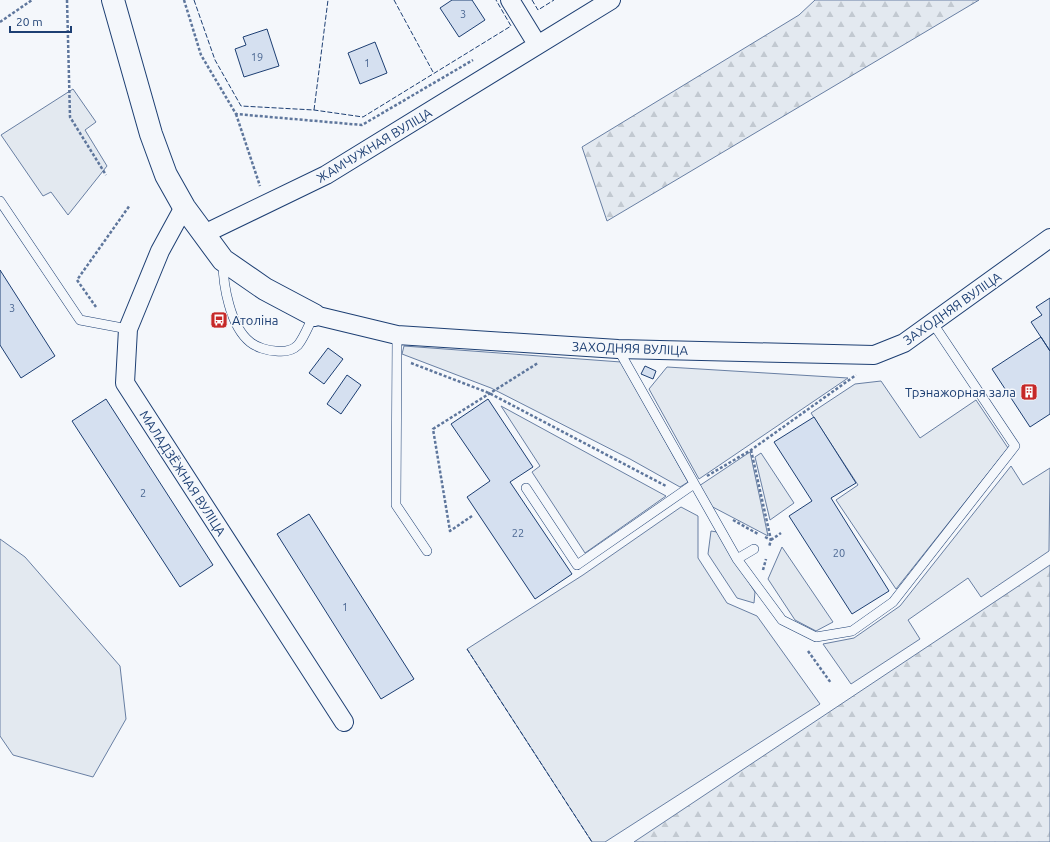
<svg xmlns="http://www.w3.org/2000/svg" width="1050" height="842" viewBox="0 0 1050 842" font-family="Ubuntu,sans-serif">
  <defs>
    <pattern id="forest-firs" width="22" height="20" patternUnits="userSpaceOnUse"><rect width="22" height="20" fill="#e3e9f0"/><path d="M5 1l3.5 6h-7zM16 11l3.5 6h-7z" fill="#c2c9d1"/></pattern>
  </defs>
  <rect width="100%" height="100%" fill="#f4f7fb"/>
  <path fill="#e3e9f0" stroke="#687fa3" d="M 73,89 L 96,122 L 85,130 L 107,166 L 68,215 L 51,192 L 43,196 L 1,135 Z
    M 404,346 L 621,362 L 688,482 L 680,487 L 630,459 L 491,388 L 402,354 Z
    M 667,367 L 848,378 L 699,479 L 649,389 Z
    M 881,381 L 920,438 L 976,400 L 1008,448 L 896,589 L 836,500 L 858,485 L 811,413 L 855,384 Z
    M 501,406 L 666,496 L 585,553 L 532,472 L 540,466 Z
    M 750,452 L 768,536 L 709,505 L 699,486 Z
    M 761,453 L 794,503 L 770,520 L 755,457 Z
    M 1011,466 L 1023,485 L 1050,468 L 1049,551 L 981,597 L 968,578 L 908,620 L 920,639 L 851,684 L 823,644 L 854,638 L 900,606 Z
    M 681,507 L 698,516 L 698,558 L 727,603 L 757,616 L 820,704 L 605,842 L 592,842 L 467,649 L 583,575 Z
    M 711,531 L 717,532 L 755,592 L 754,603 L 737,598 L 708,554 Z
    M 0,539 L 25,557 L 120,666 L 126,719 L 93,777 L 13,755 L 0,736 Z
    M 782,547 L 833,622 L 816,631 L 795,620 L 768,579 Z"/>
  <path fill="url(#forest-firs)" stroke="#687fa3" d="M 815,0 L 979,0 L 607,221 L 582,147 L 799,15 Z
    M 1050,565 L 1050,842 L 634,842 Z"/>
  <path fill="#d5e0f0" stroke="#1d3f73" d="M 452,0 L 472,0 L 485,20 L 459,37 L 440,8 Z
    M 267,29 L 279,66 L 244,77 L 235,49 L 246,45 L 243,37 Z
    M 375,42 L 387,73 L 360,84 L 348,53 Z
    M 0,270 L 55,356 L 21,378 L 0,345 Z
    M 1050,298 L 1050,351 L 1031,322 L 1042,315 L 1036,307 Z
    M 1041,337 L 1050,351 L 1050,414 L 1030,427 L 992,369 Z
    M 328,348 L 343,359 L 324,384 L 309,373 Z
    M 645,366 L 656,371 L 653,379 L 641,374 Z
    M 347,375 L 361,385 L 341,414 L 327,404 Z
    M 106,399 L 213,565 L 180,587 L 72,421 Z
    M 488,399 L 533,467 L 510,482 L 572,574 L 535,599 L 467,497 L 490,481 L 451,424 Z
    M 814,417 L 856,483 L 831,498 L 889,591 L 852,614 L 789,516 L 812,501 L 774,442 Z
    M 309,514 L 414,679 L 381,699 L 277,534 Z"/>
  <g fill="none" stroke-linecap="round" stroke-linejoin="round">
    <g stroke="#1d3f73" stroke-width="10">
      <path id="lane" d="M 0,201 L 80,320 L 128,329
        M 223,262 C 223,285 230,326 250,342 C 256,347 268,351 276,351 C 284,352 292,351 298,345 C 305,336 309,324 314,315
        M 397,335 L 396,505 L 427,551
        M 618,349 L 737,559 L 782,620 L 816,637 L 852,631 L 893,602 L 1015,446 L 932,322
        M 526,488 L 577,565 L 694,484
        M 737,559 L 754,549"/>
    </g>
    <g stroke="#1d3f73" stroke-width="20">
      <path id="street" d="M 510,0 L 537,44
        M 184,207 L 160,251 L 128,329 L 125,383 L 344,722
        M 204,234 L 326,175 L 611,0
        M 314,315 L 397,335 L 618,349 L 874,355 L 904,343 L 1050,238"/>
    </g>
    <g stroke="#1d3f73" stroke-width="24">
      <path id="secondary" d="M 113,0 L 151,134 L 166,175 L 184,207 L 223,260 L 265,289 L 314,315"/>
    </g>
    <path stroke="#5e769c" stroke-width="2.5" stroke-dasharray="3 2" stroke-linecap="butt" d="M 67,0 L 70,117 L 106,175
      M 184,0 L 201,55 L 236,114 L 362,125 L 473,60
      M 0,22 L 32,0
      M 236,114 L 260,186
      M 96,307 L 77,280 L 130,205
      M 411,363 L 489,393 L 666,486
      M 751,450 L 771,540 L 769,547
      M 707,476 L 751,450 L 856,375
      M 472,516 L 450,531 L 433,429 L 538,363
      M 733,520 L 758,534
      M 765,537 L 771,540
      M 771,540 L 781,533
      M 763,570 L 766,559
      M 808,651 L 831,683"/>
    <use href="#lane" stroke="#f4f7fb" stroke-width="9"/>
    <use href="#street" stroke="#f4f7fb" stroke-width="18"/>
    <use href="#secondary" stroke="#f4f7fb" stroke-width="22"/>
    <path stroke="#1d3f73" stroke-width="1" stroke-dasharray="5 2" stroke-linecap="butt" d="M 194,0 L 215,60 L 241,106 L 314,110 L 363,117 L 511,26 L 496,0
      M 394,0 L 433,72
      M 532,0 L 538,10 L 554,0
      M 314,110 L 328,0
      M 467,649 L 592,842"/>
  </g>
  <defs>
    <g id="bus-square" transform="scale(0.9)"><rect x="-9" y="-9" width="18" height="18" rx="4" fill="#c62828" stroke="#f4f7fb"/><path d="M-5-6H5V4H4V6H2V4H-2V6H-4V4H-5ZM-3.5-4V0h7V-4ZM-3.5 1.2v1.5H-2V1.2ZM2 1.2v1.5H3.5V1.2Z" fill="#fff"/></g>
    <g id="building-square" transform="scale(0.9)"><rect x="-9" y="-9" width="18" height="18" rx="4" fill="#c62828" stroke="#f4f7fb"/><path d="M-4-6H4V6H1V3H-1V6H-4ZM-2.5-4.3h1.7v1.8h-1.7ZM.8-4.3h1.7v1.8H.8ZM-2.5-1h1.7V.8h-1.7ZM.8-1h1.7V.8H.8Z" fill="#fff"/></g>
  </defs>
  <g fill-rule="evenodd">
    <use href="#bus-square" x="219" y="320"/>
    <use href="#building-square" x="1029" y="392"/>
  </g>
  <g text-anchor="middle" stroke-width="3" stroke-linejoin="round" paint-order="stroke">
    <g font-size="11" fill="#4b6792">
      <text x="463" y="18">3</text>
      <text x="257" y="61">19</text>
      <text x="367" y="67">1</text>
      <text x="12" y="312">3</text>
      <text x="143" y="497">2</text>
      <text x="518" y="537">22</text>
      <text x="839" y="557">20</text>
      <text x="345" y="611">1</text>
    </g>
    <g font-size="13" fill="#1d3f73" stroke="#f4f7fb">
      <text transform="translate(374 145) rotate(-31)" y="5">ЖАМЧУЖНАЯ ВУЛІЦА</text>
      <text transform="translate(952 308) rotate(-35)" y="5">ЗАХОДНЯЯ ВУЛІЦА</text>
      <text transform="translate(630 348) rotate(2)" y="5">ЗАХОДНЯЯ ВУЛІЦА</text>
      <text transform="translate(183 473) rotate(57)" y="5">МАЛАДЗЁЖНАЯ ВУЛІЦА</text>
    </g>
    <g font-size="13" fill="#1d3f73" stroke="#f4f7fb" text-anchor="start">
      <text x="232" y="325">Атоліна</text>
      <text x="1016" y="397" text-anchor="end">Трэнажорная зала</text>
    </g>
  </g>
  <path d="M10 26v6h61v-6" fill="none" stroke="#1d3f73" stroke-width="2"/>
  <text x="16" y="26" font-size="12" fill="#1d3f73" stroke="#f4f7fb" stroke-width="3" paint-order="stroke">20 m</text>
</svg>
